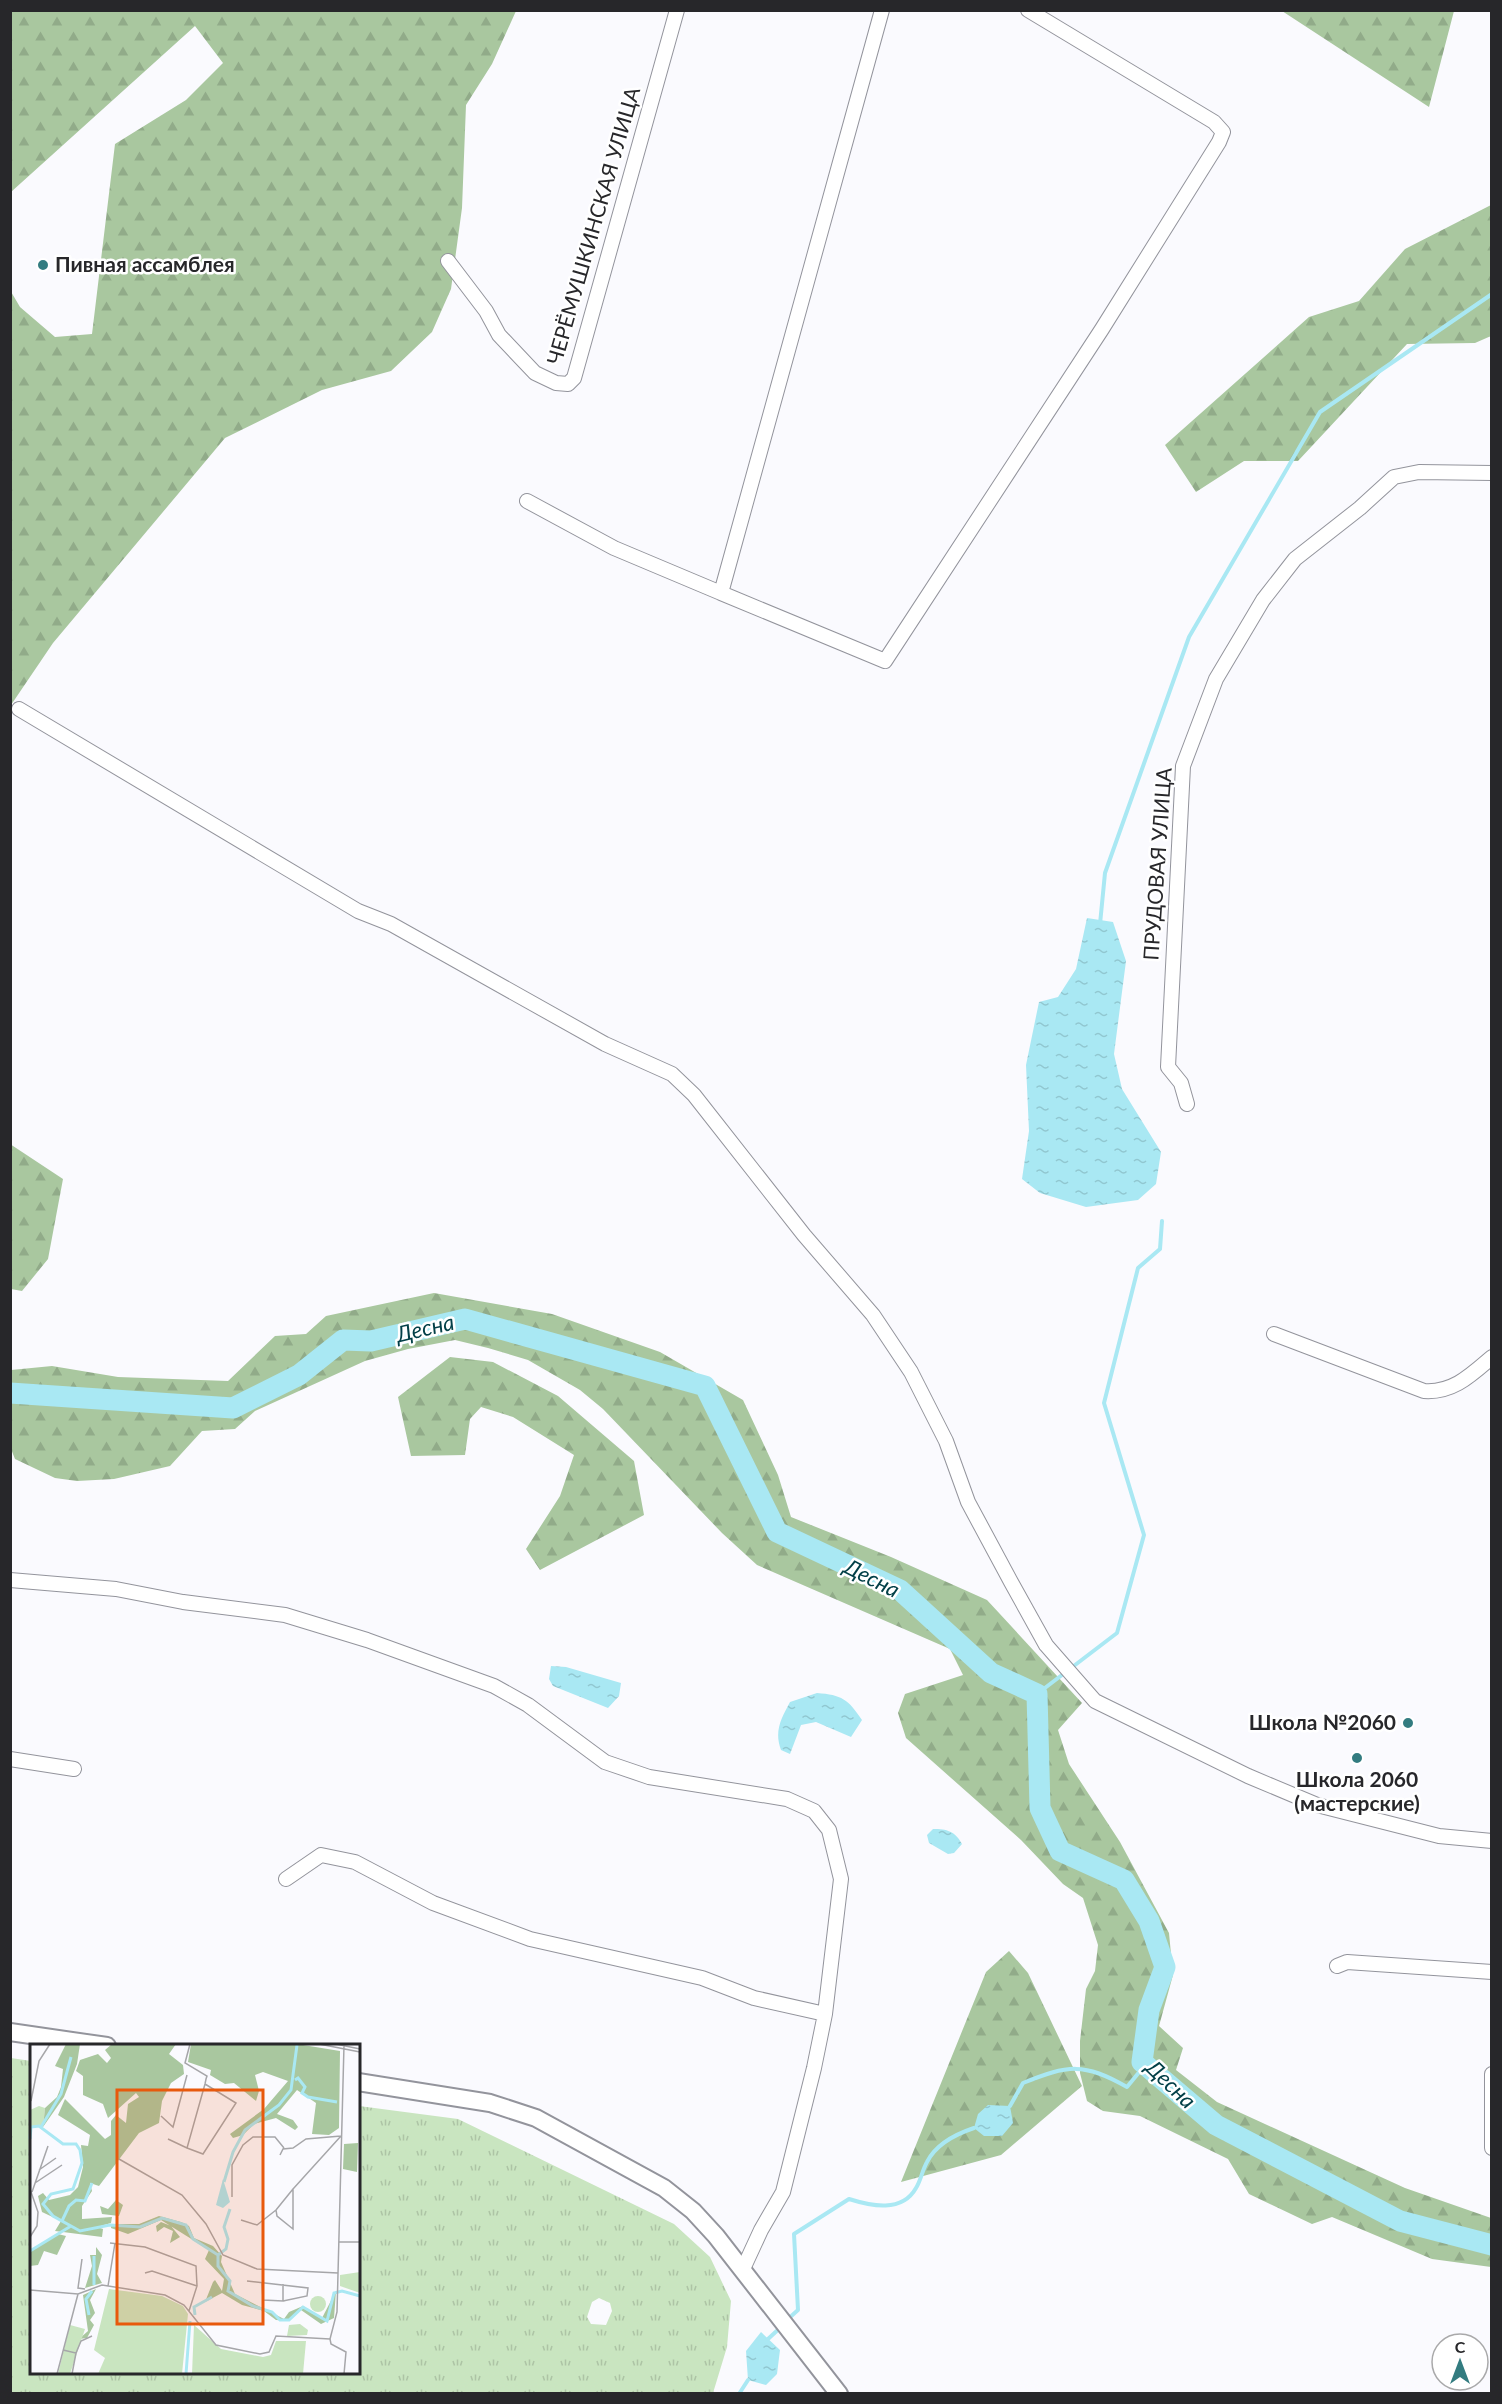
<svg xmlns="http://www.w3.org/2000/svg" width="1502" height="2404" viewBox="0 0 1502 2404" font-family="Lato,sans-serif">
  <defs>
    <pattern id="grass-tufts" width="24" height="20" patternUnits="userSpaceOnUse" patternTransform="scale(1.5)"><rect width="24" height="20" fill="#c9e5c0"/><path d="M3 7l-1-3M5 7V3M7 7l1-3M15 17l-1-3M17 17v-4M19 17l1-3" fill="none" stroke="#adc4a5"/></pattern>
    <pattern id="forest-firs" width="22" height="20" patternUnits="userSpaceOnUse" patternTransform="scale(1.5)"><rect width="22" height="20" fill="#a9c79f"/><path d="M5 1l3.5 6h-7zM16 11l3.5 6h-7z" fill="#91ab89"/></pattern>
    <pattern id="water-ripples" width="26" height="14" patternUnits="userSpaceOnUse" patternTransform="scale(1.5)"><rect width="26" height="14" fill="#a9e8f3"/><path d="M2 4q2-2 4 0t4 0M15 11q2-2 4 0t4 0" fill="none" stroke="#91c7d0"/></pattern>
  </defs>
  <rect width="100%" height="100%" fill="#fafafe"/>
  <path fill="url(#grass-tufts)" fill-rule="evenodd" d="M 11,2058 L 31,2061 L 32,2372 L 358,2372 L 359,2106 L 458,2119 L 674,2224 L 710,2257 L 731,2301 L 727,2347 L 713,2393 L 11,2393 ZM 599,2298 L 610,2303 L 612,2311 L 606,2325 L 591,2324 L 587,2317 L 592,2302 Z"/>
  <path fill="url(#forest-firs)" d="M 11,11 L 516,11 L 492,64 L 466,105 L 462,208 L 451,289 L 432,332 L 391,371 L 322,390 L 225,438 L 53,643 L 11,705 L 10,290 L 20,307 L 55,337 L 92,334 L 115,144 L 186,100 L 223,63 L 195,26 L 11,192 Z
    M 1282,11 L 1454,11 L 1429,107 Z
    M 1491,205 L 1491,336 L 1475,343 L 1407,344 L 1298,461 L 1244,461 L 1196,492 L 1165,445 L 1309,317 L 1359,301 L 1405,249 Z
    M 10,1144 L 63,1179 L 48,1259 L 22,1291 L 11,1289 Z
    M 434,1293 L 552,1314 L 660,1352 L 743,1400 L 778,1475 L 791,1517 L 891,1557 L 987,1600 L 1082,1703 L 1058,1730 L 1069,1764 L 1120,1842 L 1169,1933 L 1173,1975 L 1159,2026 L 1183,2048 L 1176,2070 L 1217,2102 L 1405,2188 L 1491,2218 L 1491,2267 L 1432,2259 L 1332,2217 L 1312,2224 L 1249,2194 L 1228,2159 L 1140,2116 L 1103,2111 L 1087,2101 L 1080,2073 L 1080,2041 L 1086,1989 L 1095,1971 L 1098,1945 L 1083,1898 L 1063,1884 L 1021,1840 L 906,1738 L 898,1713 L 905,1694 L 963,1675 L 950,1649 L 757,1565 L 722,1533 L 603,1409 L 580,1390 L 528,1360 L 488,1348 L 455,1340 L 408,1349 L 365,1361 L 255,1411 L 235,1429 L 202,1431 L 170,1466 L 114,1479 L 77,1481 L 55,1478 L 15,1459 L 11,1449 L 11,1370 L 52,1366 L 118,1377 L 228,1381 L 275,1336 L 306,1334 L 326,1316 Z
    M 450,1357 L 493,1362 L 558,1396 L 634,1461 L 644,1515 L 540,1570 L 526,1549 L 560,1496 L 574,1455 L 513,1417 L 481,1407 L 470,1419 L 465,1455 L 411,1456 L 398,1397 Z
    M 1009,1951 L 1028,1973 L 1082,2086 L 1001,2155 L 901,2182 L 986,1972 Z"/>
  <path fill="url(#water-ripples)" d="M 1087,918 L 1113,922 L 1126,961 L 1114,1054 L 1122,1089 L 1161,1152 L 1156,1184 L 1138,1200 L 1086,1207 L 1040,1193 L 1022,1179 L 1029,1131 L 1026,1065 L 1039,1002 L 1058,997 L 1076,969 Z
    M 551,1666 L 566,1667 L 621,1683 L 619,1696 L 608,1708 L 553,1686 L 549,1679 Z
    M 817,1693 C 842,1695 848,1699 862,1720 L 851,1737 L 816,1722 L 801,1725 L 790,1754 L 781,1750 C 774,1731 781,1719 790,1702 Z
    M 933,1829 C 947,1829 955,1831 962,1844 L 954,1853 L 948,1854 L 929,1843 L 927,1835 Z
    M 988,2105 L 1010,2106 L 1013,2123 L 1002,2136 L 984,2136 L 974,2128 L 978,2114 Z
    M 761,2332 L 780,2350 L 777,2374 L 766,2385 L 748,2380 L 746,2351 Z"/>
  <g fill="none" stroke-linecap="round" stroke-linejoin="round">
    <path stroke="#a9e8f3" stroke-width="4" d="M 1100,924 L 1105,873 L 1189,637 L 1320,412 L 1492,294
      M 1037,1694 L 1117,1633 L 1144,1535 L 1104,1403 L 1138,1268 L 1160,1249 L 1162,1221
      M 1010,2106 L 1023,2083 C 1068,2065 1084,2062 1127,2087 L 1145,2065
      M 788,2319 L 798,2310 L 794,2234 L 849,2199 C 871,2206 902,2213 916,2188 C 921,2180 922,2171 927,2162 C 936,2144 956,2134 974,2128
      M 768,2339 L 781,2327
      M 739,2394 L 748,2380"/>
    <path stroke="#a9e8f3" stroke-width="21" d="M 10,1393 L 233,1408 L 299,1375 L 343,1340 L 371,1341 L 465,1319 L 705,1386 L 777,1532 L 900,1590 L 991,1673 L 1037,1694 L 1040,1808 L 1060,1851 L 1124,1880 L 1149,1921 L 1165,1967 L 1149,2010 L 1142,2062 L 1216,2125 L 1400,2221 L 1492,2245"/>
    <g stroke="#93949c" stroke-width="16">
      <path id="minor" d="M 882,10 L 721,593 L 885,661 L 1102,329 L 1219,142 L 1223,132 L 1214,122 L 1028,10
        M 448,261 L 486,311 L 499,335 L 535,373 L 556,383 L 568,384 L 574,378 L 677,10
        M 527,501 L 614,548 L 721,593
        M 19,709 L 358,911 L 391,924 L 605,1044 L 672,1074 L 694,1095 L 804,1235 L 873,1315 L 911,1372 L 946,1441 L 968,1502 L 1011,1582 L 1046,1645 L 1095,1701 L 1248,1776 L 1317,1805 L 1439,1836 L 1492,1841
        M 1187,1104 L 1181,1083 L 1168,1067 L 1183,766 L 1216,679 L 1263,600 L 1295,559 L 1360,508 L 1394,477 L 1419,472 L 1492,473
        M 1274,1334 L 1424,1391 C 1453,1393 1471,1375 1492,1357
        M 10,1580 L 116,1589 L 183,1602 L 285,1615 L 367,1640 L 494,1686 L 528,1705 L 605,1762 L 649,1777 L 787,1799 L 814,1811 L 829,1830 L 841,1879 L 825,2014 L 814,2068 L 783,2192 L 761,2230 L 743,2269
        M 10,1759 L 74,1769
        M 286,1879 L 321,1855 L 355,1862 L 433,1903 L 530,1939 L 702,1978 L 754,1998 L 825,2014
        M 1337,1966 L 1347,1962 L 1492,1972
        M 1492,2074 L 1492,2148"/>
    </g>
    <g stroke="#93949c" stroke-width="20">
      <path id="tertiary" d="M 10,2032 L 107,2046
        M 358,2082 L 490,2103 L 536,2118 L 664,2188 L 693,2211 L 716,2236 L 839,2394"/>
    </g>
    <use href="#minor" stroke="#fff" stroke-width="14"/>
    <use href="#tertiary" stroke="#fff" stroke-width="16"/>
  </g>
  <g fill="#337c80" stroke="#fff" stroke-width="2">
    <circle cx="43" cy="265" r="6"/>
    <circle cx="1408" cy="1723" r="6"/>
    <circle cx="1357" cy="1758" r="6"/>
  </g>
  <g text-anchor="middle" stroke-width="5" stroke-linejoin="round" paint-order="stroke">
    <g font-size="21" fill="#27272a" stroke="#fff">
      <text transform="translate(594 226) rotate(-74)" y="7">ЧЕРЁМУШКИНСКАЯ УЛИЦА</text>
      <text transform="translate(1158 864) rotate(-86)" y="7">ПРУДОВАЯ УЛИЦА</text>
    </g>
    <g font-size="21" font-weight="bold" fill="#27272a" stroke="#fff" text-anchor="start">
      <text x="55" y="272">Пивная ассамблея</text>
      <text x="1396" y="1730" text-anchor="end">Школа №2060</text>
      <text x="1357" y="1787" text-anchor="middle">Школа 2060<tspan x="1357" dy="24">(мастерские)</tspan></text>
    </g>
    <g font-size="22" font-style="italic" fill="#034048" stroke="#fff">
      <text transform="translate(425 1328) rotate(-13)" y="8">Десна</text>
      <text transform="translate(872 1578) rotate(27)" y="8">Десна</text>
      <text transform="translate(1171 2084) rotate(44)" y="8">Десна</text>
    </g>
  </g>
  <g transform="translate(30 2044)">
    <rect width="330" height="330" fill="#fafafe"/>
    <path d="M 9,62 L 15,64 L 13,83 L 7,81 L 0,85 L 0,66 ZM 79,245 L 132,252 L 153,262 L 158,270 L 152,330 L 68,330 L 75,314 L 64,306 ZM 270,280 L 278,286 L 277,291 L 257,292 L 259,281 ZM 164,281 L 191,305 L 233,313 L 241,311 L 246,297 L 276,297 L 273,330 L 162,330 Z" fill="#c9e5c0"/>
    <path d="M 36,0 L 50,0 L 47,20 L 34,53 L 13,83 L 15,64 L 27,53 L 31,43 L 33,25 L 25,22 ZM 82,0 L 146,0 L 139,10 L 153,21 L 154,30 L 141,39 L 132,57 L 129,79 L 109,89 L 69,142 L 60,139 L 62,147 L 52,162 L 52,175 L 82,173 L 81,179 L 67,183 L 73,185 L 72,193 L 25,187 L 31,177 L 12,168 L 8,152 L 13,149 L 19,156 L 40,151 L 48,143 L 53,123 L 51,101 L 58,102 L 60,91 L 28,71 L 35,55 L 75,95 L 81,91 L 81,77 L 86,71 L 96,79 L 98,60 L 109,53 L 106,49 L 78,74 L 73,60 L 53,51 L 53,32 L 46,27 L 50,16 L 68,10 L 77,19 L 81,14 L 75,6 ZM 161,0 L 267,0 L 310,7 L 309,84 L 299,91 L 282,90 L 286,59 L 267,46 L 247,70 L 263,76 L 268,83 L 265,86 L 246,74 L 224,80 L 213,91 L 203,94 L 200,90 L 234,65 L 258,37 L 233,28 L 225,31 L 229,47 L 226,57 L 204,39 L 195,40 L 180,31 L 181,26 L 158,18 ZM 328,99 L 327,128 L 313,125 L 314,100 ZM 86,156 L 93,161 L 89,172 L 72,170 L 70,162 L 78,165 ZM 129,172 L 151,178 L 159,182 L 164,194 L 183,202 L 192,212 L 191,218 L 205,250 L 254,275 L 259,268 L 273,262 L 292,274 L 306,247 L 304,274 L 291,280 L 271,266 L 259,277 L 246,276 L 234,267 L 212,261 L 192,249 L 175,258 L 183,238 L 185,236 L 192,247 L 194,235 L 175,215 L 179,206 L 131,176 L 98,190 L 81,184 L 81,180 L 109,180 ZM 131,178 L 141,182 L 150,193 L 140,199 L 143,187 L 134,183 L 127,188 L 126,182 ZM 28,190 L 36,192 L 27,211 L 14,207 L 8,221 L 0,222 L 0,206 ZM 66,203 L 72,211 L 67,230 L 72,239 L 55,244 L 62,222 L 60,211 L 66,211 ZM 66,245 L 60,256 L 65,269 L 60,276 L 64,281 L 57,294 L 49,295 L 58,287 L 53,251 Z" fill="#a9c79f"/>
    <path d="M280 260a8 8 0 1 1 16 0a8 8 0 1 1-16 0Z" fill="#c9e5c0"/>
    <path d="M 40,281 L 55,285 L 40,330 L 28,330 Z" fill="#c9e5c0"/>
    <path d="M 330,228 L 330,249 L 310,242 L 310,231 Z" fill="#c9e5c0"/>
    <path d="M 193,135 L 200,158 L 193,164 L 186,161 Z" fill="#a9e8f3"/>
    <path fill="none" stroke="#a9e8f3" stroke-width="3" d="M 265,36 L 268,34 L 275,43 L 272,49 L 278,53 L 307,58M 11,83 L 31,50 L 41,13M 0,95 L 1,83 L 9,82 L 33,100 L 46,100 L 50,106 L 52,119 L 43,145 L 21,150 L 13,160 L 23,172 L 50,187 L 80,181 L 110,183 L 132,174 L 156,181 L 163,195 L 188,211 L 188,222 L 200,237 L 198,247 L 223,262 L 242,268 L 250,276 L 259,276 L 273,263 L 297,277 L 304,249 L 312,247 L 330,252M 194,138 L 203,108 L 215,86 L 249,61 L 261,46 L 267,1M 32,177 L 39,162 L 46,156 L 55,157 L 62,139M 0,207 L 41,182M 188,211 L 196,205 L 198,195 L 194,183 L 200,165M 64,241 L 64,212M 59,271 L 56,255 L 62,247M 165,271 L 164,263 L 182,253M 156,330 L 160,277"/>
    <path fill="none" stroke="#a6a6a9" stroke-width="1.5" d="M 160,0 L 155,19 L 177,32 L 176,35 L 175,40 L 157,104 L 173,110 L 206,59 L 175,40M 289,0 L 330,8M 306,0 L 330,5M 314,1 L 307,268 L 300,295 L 301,300 L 316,308 L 314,330M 1,57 L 9,17 L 20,0M 131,72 L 143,83 L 157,31M 138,95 L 157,104M 250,111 L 253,105 L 263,104 L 276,95 L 311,92M 89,115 L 152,151 L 176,180 L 193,211 L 227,225 L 308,229M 9,126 L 26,114M 5,139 L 32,121M 0,145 L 8,168 L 7,182 L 0,193M 2,148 L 18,102M 202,153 L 202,121 L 213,101 L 223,93 L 245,93 L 254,104M 246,166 L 263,145M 211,176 L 227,181 L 246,166 L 247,172 L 263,185 L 263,145 L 311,92M 309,198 L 330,198M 80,199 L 115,203 L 166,222 L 167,242 L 159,267M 52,215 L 48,244 L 55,245M 115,229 L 122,227 L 167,242M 217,237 L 278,244 L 277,252 L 253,257M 232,238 L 233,256 L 253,257 L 253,240M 78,242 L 85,199M 0,246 L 48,250 L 72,241 L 135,251 L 154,261 L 186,301 L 230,310 L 239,308 L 246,292 L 300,295M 33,306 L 46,309 L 42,330M 46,309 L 51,297 L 62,292M 27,330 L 48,250"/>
    <path fill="#e8590c" fill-opacity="0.15" stroke="#e8590c" stroke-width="3" d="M 87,46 L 233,46 L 233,280 L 87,280 Z"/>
    <rect width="330" height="330" fill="none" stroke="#27272a" stroke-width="3"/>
  </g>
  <rect width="1502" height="2404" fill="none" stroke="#27272a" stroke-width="24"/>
  <g transform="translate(1460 2362)"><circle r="28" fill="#ffffff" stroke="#a9a9aa" stroke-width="1.5"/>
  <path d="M0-4.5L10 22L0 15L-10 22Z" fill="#337c80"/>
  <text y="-9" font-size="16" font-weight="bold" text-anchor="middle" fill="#27272a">С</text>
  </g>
</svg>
